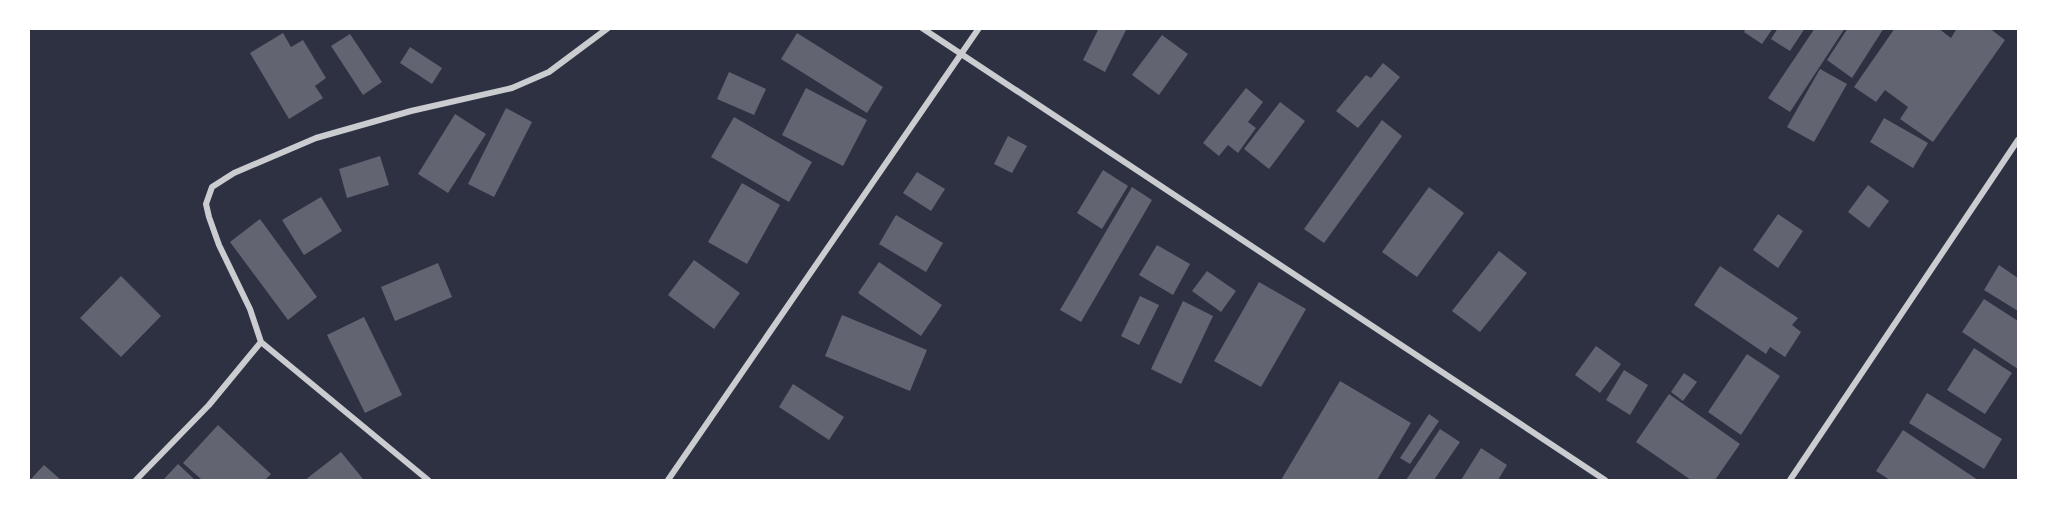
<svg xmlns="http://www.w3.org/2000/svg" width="2047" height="509" viewBox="0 0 2047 509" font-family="'Times New Roman',serif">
  <rect width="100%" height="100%" fill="#2d3142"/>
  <path fill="#626471" d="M 1099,28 L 1127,28 L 1105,72 L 1083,60 Z
    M 1746,28 L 1773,28 L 1762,44 L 1744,32 Z
    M 1778,28 L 1805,28 L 1790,51 L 1771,39 Z
    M 1815,28 L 1845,28 L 1790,112 L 1768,98 Z
    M 1848,28 L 1884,28 L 1852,78 L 1827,60 Z
    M 1895,28 L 1938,28 L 1951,38 L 1957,28 L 1989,28 L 2005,40 L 1933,142 L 1900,119 L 1908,107 L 1885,90 L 1876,102 L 1854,87 Z
    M 283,33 L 291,47 L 303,40 L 326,78 L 315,86 L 323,98 L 289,119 L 250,53 Z
    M 797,33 L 883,87 L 867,113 L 781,59 Z
    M 350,34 L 382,82 L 363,95 L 331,46 Z
    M 1162,35 L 1188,54 L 1159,95 L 1132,75 Z
    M 410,47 L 442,68 L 432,84 L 400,63 Z
    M 1383,63 L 1400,77 L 1358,128 L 1336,111 L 1366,75 L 1371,78 Z
    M 1820,69 L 1847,84 L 1814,142 L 1787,127 Z
    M 729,72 L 766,89 L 754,115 L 717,99 Z
    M 806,88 L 867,120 L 843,166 L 782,135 Z
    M 1246,88 L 1263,102 L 1248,122 L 1256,128 L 1238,153 L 1228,145 L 1219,156 L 1203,143 Z
    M 1280,102 L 1305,121 L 1269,169 L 1244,149 Z
    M 506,108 L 532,122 L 494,197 L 468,184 Z
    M 455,114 L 486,134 L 448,193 L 418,174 Z
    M 734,117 L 812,162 L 789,202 L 711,157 Z
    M 1884,118 L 1928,143 L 1913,168 L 1870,142 Z
    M 1382,120 L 1402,136 L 1324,243 L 1304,229 Z
    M 1008,136 L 1027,146 L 1012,173 L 994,164 Z
    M 380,156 L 389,185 L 347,198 L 339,169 Z
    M 1103,170 L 1128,186 L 1102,229 L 1077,213 Z
    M 917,172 L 945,189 L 931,211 L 903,193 Z
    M 742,183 L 780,205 L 747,264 L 708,242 Z
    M 1868,185 L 1889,201 L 1869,228 L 1848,212 Z
    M 1132,187 L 1152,200 L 1081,322 L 1060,310 Z
    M 1429,187 L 1464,213 L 1417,277 L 1382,252 Z
    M 321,197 L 342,231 L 304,255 L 282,220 Z
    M 1778,214 L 1803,231 L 1778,268 L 1753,250 Z
    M 896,215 L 943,243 L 926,272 L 879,244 Z
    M 260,219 L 317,297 L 288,320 L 230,242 Z
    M 1157,245 L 1190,264 L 1173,295 L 1139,275 Z
    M 1499,251 L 1527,273 L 1480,332 L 1452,311 Z
    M 694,260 L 740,293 L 714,329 L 668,295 Z
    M 879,262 L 942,305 L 921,336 L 858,293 Z
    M 438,263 L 452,297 L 395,321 L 381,287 Z
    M 1999,265 L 2018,278 L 2018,311 L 1984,290 Z
    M 1720,266 L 1798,318 L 1792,325 L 1801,332 L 1785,357 L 1770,347 L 1766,354 L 1694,305 Z
    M 1207,271 L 1236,291 L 1221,312 L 1192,291 Z
    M 121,276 L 161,316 L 121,357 L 80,318 Z
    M 1259,282 L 1306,309 L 1261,387 L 1214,361 Z
    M 1140,296 L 1159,305 L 1139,345 L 1121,336 Z
    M 1984,299 L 2018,321 L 2018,369 L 1962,332 Z
    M 1183,301 L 1213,316 L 1181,384 L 1151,369 Z
    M 842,315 L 927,350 L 910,391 L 825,356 Z
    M 364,317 L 402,395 L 365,413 L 327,335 Z
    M 1596,346 L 1621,364 L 1600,393 L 1575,375 Z
    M 1974,348 L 2012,373 L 1985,414 L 1947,390 Z
    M 1747,354 L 1780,376 L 1741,435 L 1708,412 Z
    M 1624,370 L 1648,385 L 1630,415 L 1606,400 Z
    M 1684,373 L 1697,382 L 1683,401 L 1671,392 Z
    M 1340,381 L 1411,423 L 1377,480 L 1281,480 Z
    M 793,384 L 844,417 L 829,440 L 779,407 Z
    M 1927,393 L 2002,439 L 1984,469 L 1909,423 Z
    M 1669,394 L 1740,444 L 1715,480 L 1691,480 L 1636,442 Z
    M 1429,414 L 1439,421 L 1410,464 L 1400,458 Z
    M 218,425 L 271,474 L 265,480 L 202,480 L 183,463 Z
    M 1440,429 L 1460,442 L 1434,480 L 1406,480 Z
    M 1903,430 L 1978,480 L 1890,480 L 1876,471 Z
    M 1481,448 L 1507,465 L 1498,480 L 1461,480 Z
    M 341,452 L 363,479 L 305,480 Z
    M 178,464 L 195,480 L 163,480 Z
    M 44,465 L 61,480 L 30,480 Z"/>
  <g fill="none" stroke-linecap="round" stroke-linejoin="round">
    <path stroke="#caccd0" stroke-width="6" d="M 922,28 L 1605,480
      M 261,342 L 250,309 L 219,245 L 209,217 L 206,204 L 212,187 L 234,173 L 316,138 L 411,111 L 512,88 L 549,72 L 608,28
      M 261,342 L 428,480
      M 136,480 L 209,405 L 261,342
      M 668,480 L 979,28
      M 1790,480 L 2018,140"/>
  </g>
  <rect width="2047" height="509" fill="none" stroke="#ffffff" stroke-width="60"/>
</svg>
